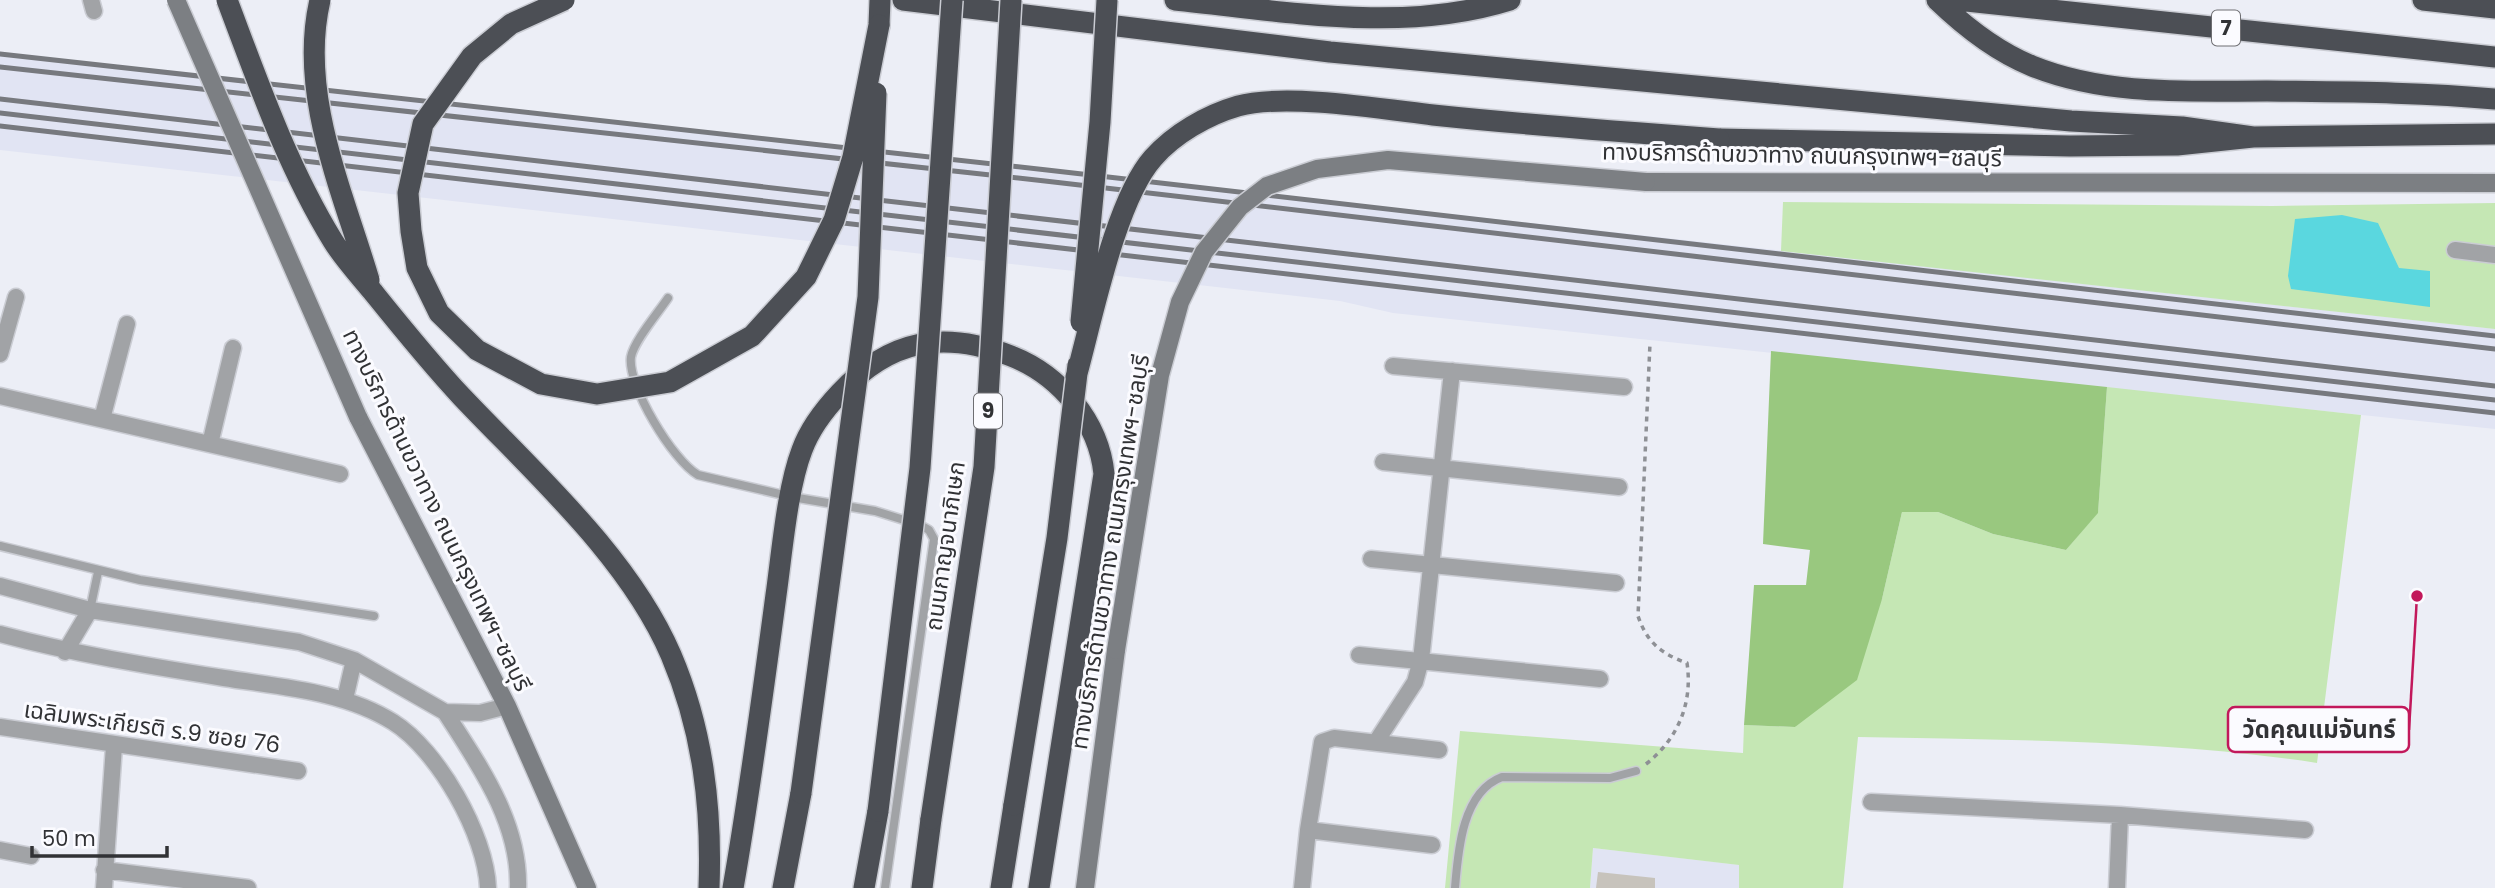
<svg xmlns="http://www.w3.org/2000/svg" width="2495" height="888" viewBox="0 0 2495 888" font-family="Poppins,'Noto Sans Thai',sans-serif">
  <rect width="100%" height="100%" fill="#eceef6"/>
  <path fill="#e1e4f3" d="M 0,55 L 2495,329 L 2495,429 L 1393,313 L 1340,301 L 0,150 Z
    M 1593,848 L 1740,865 L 1739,888 L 1590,888 Z"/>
  <path fill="#c5e7b4" d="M 1783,202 L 2272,206 L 2495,203 L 2495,329 L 1781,251 Z
    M 2107,387 L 2361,415 L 2317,763 C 2166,740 2010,740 1858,737 L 1843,888 L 1739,888 L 1739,865 L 1593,848 L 1590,888 L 1445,888 L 1460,731 L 1743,753 L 1744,725 L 1795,727 L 1882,599 L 1902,512 L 1938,512 L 1993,534 L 2066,550 L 2098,512 Z"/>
  <path fill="#99c87f" d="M 1771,351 L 2107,387 L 2098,513 L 2066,550 L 1993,534 L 1938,512 L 1902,512 L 1882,599 L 1857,680 L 1795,727 L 1744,725 L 1754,585 L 1806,585 L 1810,550 L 1763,544 Z"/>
  <path fill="#5ad7df" d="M 2342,215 L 2378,223 L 2399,268 L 2430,271 L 2430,307 L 2291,289 L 2288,276 L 2295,219 Z"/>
  <path fill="#c7c3bc" d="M 1598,872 L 1655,878 L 1655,888 L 1596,888 Z"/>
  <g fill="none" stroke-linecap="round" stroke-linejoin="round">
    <g stroke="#caccd3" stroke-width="11">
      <path id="lane" d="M 668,298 C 658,313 634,341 631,357 C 627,385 673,461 698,475 L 792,497 L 875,511 L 920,525 L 929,530 L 934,539 L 885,888
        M 0,546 L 140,580 L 374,616
        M 90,610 L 98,572
        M 1455,888 C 1458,851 1462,792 1502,777 L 1610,778 L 1636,771"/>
    </g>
    <g stroke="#caccd3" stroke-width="19">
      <path id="street" d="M 91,0 L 94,11
        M 2455,250 L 2495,255
        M 0,354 L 16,297
        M 1393,366 L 1624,387
        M 0,396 L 340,474
        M 102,419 L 127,324
        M 210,444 L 233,348
        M 1383,462 L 1619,487
        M 1371,559 L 1616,583
        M 0,586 L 90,610 L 299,642 L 354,660 L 445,712 L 480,713 L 507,706
        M 0,634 C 74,654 149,666 224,678 C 280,687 344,691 393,722 C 438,750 486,835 488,888
        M 65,652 L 90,610
        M 1359,655 L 1600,679
        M 345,699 L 354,660
        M 445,712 C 479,765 520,822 518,888
        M 0,727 L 298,771
        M 1376,742 L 1415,682 L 1421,660 L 1452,371
        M 1871,802 L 2120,815 L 2305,830
        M 1308,830 L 1432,845
        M 0,850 L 31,856
        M 104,870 L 248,888
        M 104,888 L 114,746
        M 1302,888 L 1308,830 L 1322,742 L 1334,738 L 1439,750
        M 2117,888 L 2120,815"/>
    </g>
    <g stroke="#caccd3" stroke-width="21">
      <path id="secondary" d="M 1646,182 L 2495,183
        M 358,417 L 507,706 L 587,888
        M 1085,888 L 1116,650"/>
    </g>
    <g stroke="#caccd3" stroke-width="24">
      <path id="highway" d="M 903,0 L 1330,52 L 2071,121 L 2182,127 L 2253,137
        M 1175,0 C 1284,11 1402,34 1510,0
        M 1937,0 C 1965,27 1995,51 2032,66 C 2106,96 2189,91 2267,91 C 2343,92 2419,92 2495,99
        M 1957,0 L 2495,57
        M 2423,0 L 2495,8
        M 879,25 L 880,0
        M 1719,139 L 2070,146 L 2177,145 L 2253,137 L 2495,134
        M 373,292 C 402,328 431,364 462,397 C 534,473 629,557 671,655 C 703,730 712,807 709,888
        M 733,888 C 750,791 763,693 776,595 C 782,553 787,489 802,450 C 810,428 824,410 840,393 C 890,339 943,330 1011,356 C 1060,375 1099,422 1104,474 L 1039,888
        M 783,888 L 801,793
        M 864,888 L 878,811
        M 922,888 L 931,819
        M 1001,888 L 1014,805"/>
    </g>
    <path stroke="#8e9095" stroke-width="3.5" stroke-dasharray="5 5" stroke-linecap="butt" d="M 1646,764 C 1678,739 1693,703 1687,663 C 1662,654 1647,643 1638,616 L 1650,343"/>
    <use href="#lane" stroke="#a1a3a6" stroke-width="8"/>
    <use href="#street" stroke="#a1a3a6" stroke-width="16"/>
    <use href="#secondary" stroke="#7c7f83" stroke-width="18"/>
    <use href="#highway" stroke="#4c4f55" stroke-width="21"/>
    <path stroke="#77797e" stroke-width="5" d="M 0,54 L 1047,170 L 2495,336
      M 0,67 L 1045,181 L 2495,349
      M 0,99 L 2495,386
      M 0,113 L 2495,400
      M 0,126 L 2495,413"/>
    <g stroke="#caccd3" stroke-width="21" stroke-linecap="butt">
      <path id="secondary-bridge" d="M 176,0 L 358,417
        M 1116,650 L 1160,375 L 1180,302 L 1204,252 L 1240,207 L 1267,186 L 1317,169 L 1388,160 L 1646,182"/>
    </g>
    <g stroke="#caccd3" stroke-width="24" stroke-linecap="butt">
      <path id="highway-bridge" d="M 227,0 C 258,82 287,166 333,241 C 344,259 360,276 373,292
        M 320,0 C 298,94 343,192 369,280
        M 564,0 L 511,24 L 472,56 L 423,124 L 408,193 L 411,231 L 417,268 L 439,313 L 477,350 L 541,384 L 597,394 L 670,382 L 752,336 L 806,277 L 834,220 L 853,157 L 879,25
        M 1081,322 L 1100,122 L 1107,0
        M 1076,377 C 1092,320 1115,201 1153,158 C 1174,134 1207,115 1238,106 C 1286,93 1382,109 1433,115 C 1528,125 1623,132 1719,139
        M 801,793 L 868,297 L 876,93
        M 1014,805 L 1057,538 L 1078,365
        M 878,811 L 920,468 L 952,0
        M 931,819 L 984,467 L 1011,0"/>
    </g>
    <use href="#secondary-bridge" stroke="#7c7f83" stroke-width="18"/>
    <use href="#highway-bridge" stroke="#4c4f55" stroke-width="21"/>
  </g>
  <g text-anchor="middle" stroke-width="6" stroke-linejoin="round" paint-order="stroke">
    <g fill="#fbfbff" stroke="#6e6e72" stroke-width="2">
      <rect x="2212" y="10.5" width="28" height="35" rx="5"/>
      <rect x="974" y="393.5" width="28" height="35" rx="5"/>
    </g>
    <g font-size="21" font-weight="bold" fill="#313235">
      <text x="2226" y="35">7</text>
      <text x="988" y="418">9</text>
    </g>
    <g font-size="23" fill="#313235" stroke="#fbfbff">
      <text transform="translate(1802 155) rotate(1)" y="8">ทางบริการด้านขวาทาง ถนนกรุงเทพฯ-ชลบุรี</text>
      <text transform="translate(437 510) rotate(64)" y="8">ทางบริการด้านขวาทาง ถนนกรุงเทพฯ-ชลบุรี</text>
      <text transform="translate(945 546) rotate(-82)" y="8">ถนนกาญจนาภิเษก</text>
      <text transform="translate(1110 552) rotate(-81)" y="8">ทางบริการด้านขวาทาง ถนนกรุงเทพฯ-ชลบุรี</text>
      <text transform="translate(152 727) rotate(8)" y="8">เฉลิมพระเกียรติ ร.9 ซอย 76</text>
    </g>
  </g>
  <path fill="none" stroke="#c2185b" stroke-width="2.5" d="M2417 596L2409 730"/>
  <circle fill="#c2185b" stroke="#fbfbff" stroke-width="2.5" cx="2417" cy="596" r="7"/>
  <rect fill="#fbfbff" stroke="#c2185b" stroke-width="2.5" x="2228" y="707" width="181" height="45" rx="7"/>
  <g font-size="24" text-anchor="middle" font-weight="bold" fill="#313235">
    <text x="2319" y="738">วัดคุณแม่จันทร์</text>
  </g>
  <path d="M32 846v10h135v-10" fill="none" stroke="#313235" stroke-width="3.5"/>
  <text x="42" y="846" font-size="21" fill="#313235" stroke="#fbfbff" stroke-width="5" paint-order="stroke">50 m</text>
</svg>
